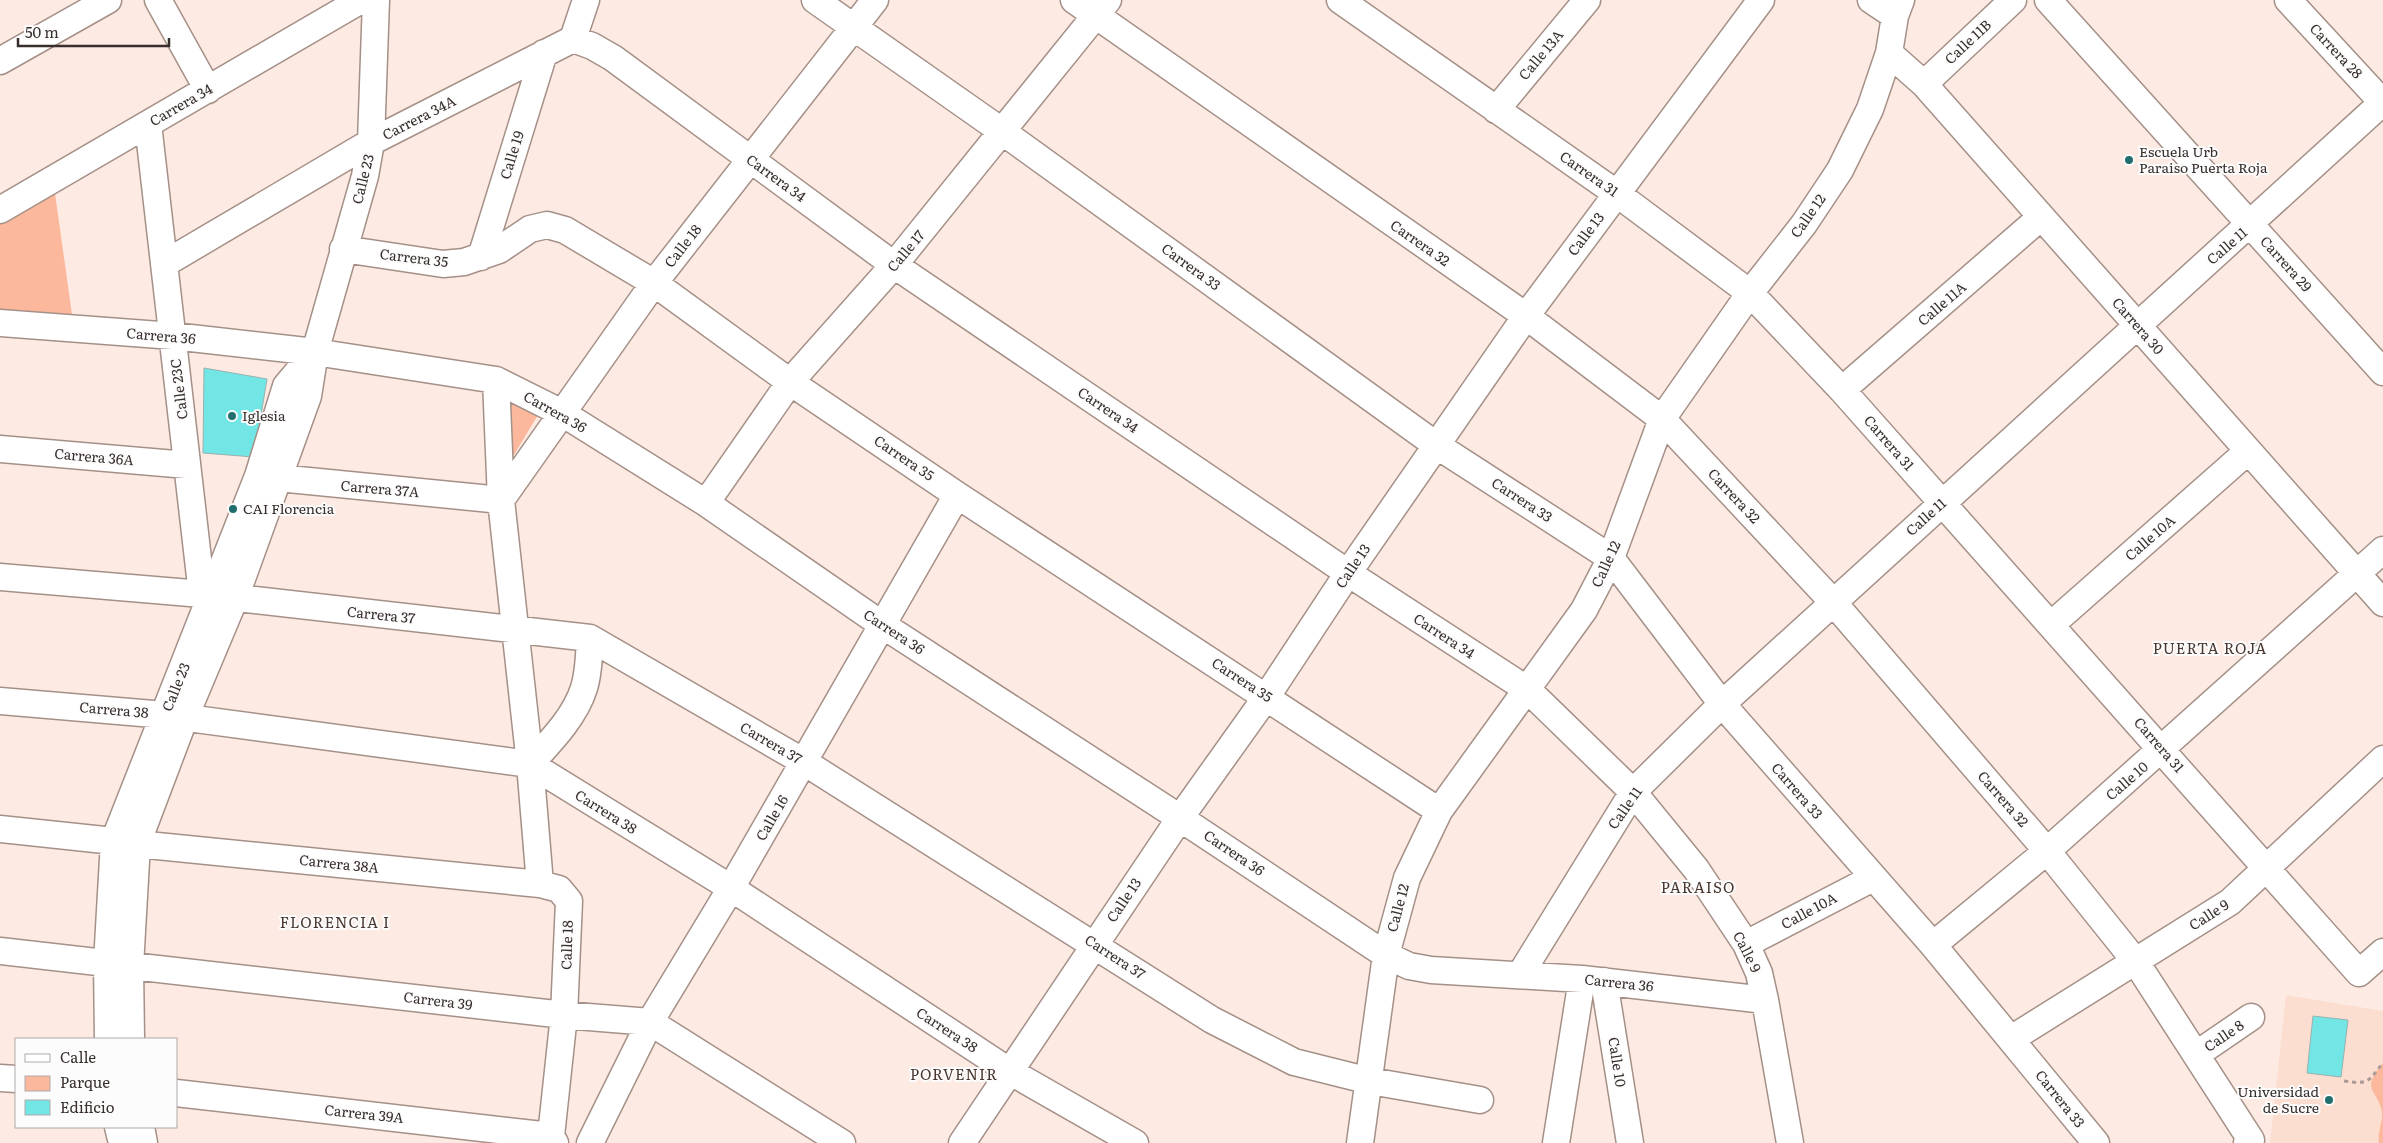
<svg xmlns="http://www.w3.org/2000/svg" width="2383" height="1143" viewBox="0 0 2383 1143" font-family="Literata,serif">
  <rect width="100%" height="100%" fill="#fdeae3"/>
  <path fill="#fcded1" d="M 2286,995 L 2383,1011 L 2383,1143 L 2270,1143 Z"/>
  <path fill="#fbb89c" d="M 53,179 L 74,329 L 0,323 L 0,209 Z
    M 505,391 L 541,410 L 509,463 Z
    M 2383,1063 L 2383,1143 L 2379,1143 C 2377,1132 2383,1123 2382,1112 C 2378,1089 2359,1091 2383,1063 Z"/>
  <path fill="#72e6e5" stroke="#97b1b0" d="M 204,368 L 267,379 L 254,457 L 203,453 Z
    M 2313,1016 L 2348,1020 L 2341,1077 L 2307,1073 Z"/>
  <g fill="none" stroke-linecap="round" stroke-linejoin="round">
    <g stroke="#a59087" stroke-width="29">
      <path id="minor" d="M 158,0 L 208,90
        M 815,0 L 1003,132 L 1436,445 L 1611,558 L 1722,704 L 1933,945 L 2096,1143
        M 1074,0 L 1526,316 L 1662,419 L 1833,602 L 2047,851 L 2136,962 L 2251,1140 L 2247,1143
        M 1340,0 L 1616,193 L 1750,293 L 1842,390 L 2359,973 L 2383,952
        M 1871,0 L 1895,16
        M 2048,0 L 2383,372
        M 2288,0 L 2383,103
        M 573,39 L 592,46 L 613,58 L 894,265 L 1348,573 L 1528,690 L 1633,792 L 1696,869 L 1746,944 L 1759,973 L 1765,1000 L 1790,1143
        M 573,39 L 586,0
        M 1889,53 L 1924,84 L 2383,603
        M 0,61 L 108,0
        M 1924,84 L 2013,0
        M 1496,110 L 1587,0
        M 148,124 L 202,594
        M 0,210 L 361,0
        M 343,249 L 443,264 L 464,262 L 499,250 L 530,229 L 547,225 L 565,230 L 654,283 L 790,382 L 957,495 L 1439,811
        M 481,257 L 544,53
        M 164,264 L 371,142 L 573,39
        M 0,323 L 173,336 L 315,352 L 496,380 L 562,413 L 706,503 L 881,624 L 1180,818 L 1386,955 L 1409,966 L 1431,970 L 1582,979 L 1765,1000
        M 496,380 L 501,500 L 530,764 L 540,884
        M 1842,390 L 2041,217
        M 0,449 L 187,465
        M 258,476 L 501,500 L 654,283 L 875,0
        M 706,503 L 790,382 L 894,265 L 1108,0
        M 0,577 L 202,594 L 590,638 L 804,762 L 1212,1020 L 1294,1062 L 1370,1081 L 1480,1100
        M 2052,624 L 2247,452
        M 0,701 L 165,715 L 530,764 L 731,888 L 1009,1071 L 1135,1143
        M 530,764 C 550,742 575,717 584,688 C 589,672 589,655 590,638
        M 0,829 L 114,841
        M 137,844 L 540,884 L 559,889 L 569,901 L 564,1015 L 551,1136 L 555,1143
        M 1746,944 L 1873,878
        M 1933,945 L 2047,851 L 2383,550
        M 0,951 L 564,1015 L 650,1022 L 842,1143
        M 1520,975 L 1633,792 L 1722,704 L 2383,102
        M 1604,981 L 1630,1143
        M 108,1039 L 107,963 L 114,841 L 258,476 L 286,386 L 314,353
        M 131,1039 L 130,966 L 137,844 L 185,717 L 235,598 L 308,396 L 315,352 L 365,176 L 371,142 L 376,0
        M 2011,1039 L 2230,902 L 2383,759
        M 2197,1054 L 2251,1017
        M 0,1078 L 16,1079
        M 176,1093 L 551,1136
        M 118,1127 L 122,1143
        M 141,1127 L 144,1143
        M 590,1143 L 650,1022 L 731,888 L 957,495
        M 962,1143 L 1180,818 L 1267,696 L 1348,573 L 1526,316 L 1761,0
        M 1360,1143 L 1386,955 L 1407,878 L 1439,811 L 1584,610 L 1611,558 L 1662,419 L 1750,293 L 1804,224 L 1840,170 L 1870,109 L 1889,53 L 1895,16 L 1901,0
        M 1556,1143 L 1582,979"/>
    </g>
    <path stroke="#aa9b96" stroke-width="3" stroke-dasharray="4 4" stroke-linecap="butt" d="M 2344,1081 C 2370,1085 2368,1081 2383,1063"/>
    <use href="#minor" stroke="#fff" stroke-width="26"/>
  </g>
  <g fill="#226e6d" stroke="#fcfcfc" stroke-width="2">
    <circle cx="2129" cy="160" r="5"/>
    <circle cx="232" cy="416" r="5"/>
    <circle cx="233" cy="509" r="5"/>
    <circle cx="2329" cy="1100" r="5"/>
  </g>
  <g text-anchor="middle" stroke-width="4" stroke-linejoin="round" paint-order="stroke">
    <g font-size="14" fill="#382f2c" stroke="#fcfcfc">
      <text transform="translate(1968 42) rotate(-43)" y="5">Calle 11B</text>
      <text transform="translate(2336 51) rotate(47)" y="5">Carrera 28</text>
      <text transform="translate(1541 55) rotate(-50)" y="5">Calle 13A</text>
      <text transform="translate(181 105) rotate(-30)" y="5">Carrera 34</text>
      <text transform="translate(419 118) rotate(-27)" y="5">Carrera 34A</text>
      <text transform="translate(512 155) rotate(-73)" y="5">Calle 19</text>
      <text transform="translate(1589 174) rotate(35)" y="5">Carrera 31</text>
      <text transform="translate(776 178) rotate(36)" y="5">Carrera 34</text>
      <text transform="translate(363 179) rotate(-76)" y="5">Calle 23</text>
      <text transform="translate(1808 216) rotate(-55)" y="5">Calle 12</text>
      <text transform="translate(1586 234) rotate(-53)" y="5">Calle 13</text>
      <text transform="translate(1420 243) rotate(35)" y="5">Carrera 32</text>
      <text transform="translate(683 246) rotate(-52)" y="5">Calle 18</text>
      <text transform="translate(2227 246) rotate(-41)" y="5">Calle 11</text>
      <text transform="translate(906 251) rotate(-50)" y="5">Calle 17</text>
      <text transform="translate(414 258) rotate(7)" y="5">Carrera 35</text>
      <text transform="translate(2286 264) rotate(48)" y="5">Carrera 29</text>
      <text transform="translate(1191 267) rotate(36)" y="5">Carrera 33</text>
      <text transform="translate(1942 304) rotate(-41)" y="5">Calle 11A</text>
      <text transform="translate(2138 326) rotate(49)" y="5">Carrera 30</text>
      <text transform="translate(161 336) rotate(5)" y="5">Carrera 36</text>
      <text transform="translate(179 389) rotate(-97)" y="5">Calle 23C</text>
      <text transform="translate(1108 410) rotate(34)" y="5">Carrera 34</text>
      <text transform="translate(555 412) rotate(29)" y="5">Carrera 36</text>
      <text transform="translate(1889 443) rotate(49)" y="5">Carrera 31</text>
      <text transform="translate(94 457) rotate(5)" y="5">Carrera 36A</text>
      <text transform="translate(904 458) rotate(34)" y="5">Carrera 35</text>
      <text transform="translate(380 489) rotate(5)" y="5">Carrera 37A</text>
      <text transform="translate(1734 496) rotate(47)" y="5">Carrera 32</text>
      <text transform="translate(1522 500) rotate(33)" y="5">Carrera 33</text>
      <text transform="translate(1926 517) rotate(-42)" y="5">Calle 11</text>
      <text transform="translate(2150 538) rotate(-41)" y="5">Calle 10A</text>
      <text transform="translate(1606 564) rotate(-65)" y="5">Calle 12</text>
      <text transform="translate(1353 566) rotate(-56)" y="5">Calle 13</text>
      <text transform="translate(381 615) rotate(6)" y="5">Carrera 37</text>
      <text transform="translate(894 632) rotate(33)" y="5">Carrera 36</text>
      <text transform="translate(1444 636) rotate(33)" y="5">Carrera 34</text>
      <text transform="translate(1242 680) rotate(33)" y="5">Carrera 35</text>
      <text transform="translate(176 687) rotate(-68)" y="5">Calle 23</text>
      <text transform="translate(114 710) rotate(5)" y="5">Carrera 38</text>
      <text transform="translate(771 743) rotate(30)" y="5">Carrera 37</text>
      <text transform="translate(2159 745) rotate(49)" y="5">Carrera 31</text>
      <text transform="translate(2127 781) rotate(-41)" y="5">Calle 10</text>
      <text transform="translate(1797 791) rotate(49)" y="5">Carrera 33</text>
      <text transform="translate(2003 799) rotate(49)" y="5">Carrera 32</text>
      <text transform="translate(1625 808) rotate(-55)" y="5">Calle 11</text>
      <text transform="translate(606 812) rotate(32)" y="5">Carrera 38</text>
      <text transform="translate(772 818) rotate(-60)" y="5">Calle 16</text>
      <text transform="translate(1234 853) rotate(34)" y="5">Carrera 36</text>
      <text transform="translate(339 864) rotate(6)" y="5">Carrera 38A</text>
      <text transform="translate(1124 900) rotate(-56)" y="5">Calle 13</text>
      <text transform="translate(1398 908) rotate(-75)" y="5">Calle 12</text>
      <text transform="translate(1809 911) rotate(-28)" y="5">Calle 10A</text>
      <text transform="translate(2209 915) rotate(-33)" y="5">Calle 9</text>
      <text transform="translate(567 945) rotate(-88)" y="5">Calle 18</text>
      <text transform="translate(1747 952) rotate(63)" y="5">Calle 9</text>
      <text transform="translate(1115 957) rotate(33)" y="5">Carrera 37</text>
      <text transform="translate(1619 983) rotate(6)" y="5">Carrera 36</text>
      <text transform="translate(438 1001) rotate(7)" y="5">Carrera 39</text>
      <text transform="translate(947 1030) rotate(33)" y="5">Carrera 38</text>
      <text transform="translate(2224 1036) rotate(-34)" y="5">Calle 8</text>
      <text transform="translate(1617 1062) rotate(81)" y="5">Calle 10</text>
      <text transform="translate(2060 1099) rotate(51)" y="5">Carrera 33</text>
      <text transform="translate(364 1114) rotate(6)" y="5">Carrera 39A</text>
    </g>
    <g font-size="14" fill="#382f2c" stroke="#fcfcfc" text-anchor="start">
      <text x="2139" y="157">Escuela Urb<tspan x="2139" dy="16">Paraiso Puerta Roja</tspan></text>
      <text x="242" y="421">Iglesia</text>
      <text x="243" y="514">CAI Florencia</text>
      <text x="2319" y="1097" text-anchor="end">Universidad<tspan x="2319" dy="16">de Sucre</tspan></text>
    </g>
    <g font-size="15" letter-spacing="1" fill="#49372f" stroke="#fcfcfc">
      <text x="2210" y="654">PUERTA ROJA</text>
      <text x="1698" y="893">PARAISO</text>
      <text x="335" y="928">FLORENCIA I</text>
      <text x="954" y="1080">PORVENIR</text>
    </g>
  </g>
  <rect x="15" y="1038" width="162" height="90" fill="#fcfcfc" stroke="#aeaaa9"/>
  <rect x="25" y="1054" width="25" height="8" fill="#ffffff" stroke="#aeaaa9"/>
  <text x="60" y="1063" font-size="15" fill="#382f2c">Calle</text>
  <rect x="25" y="1076" width="25" height="15" fill="#fbb89c" stroke="#aeaaa9"/>
  <text x="60" y="1088" font-size="15" fill="#382f2c">Parque</text>
  <rect x="25" y="1100" width="25" height="15" fill="#72e6e5" stroke="#aeaaa9"/>
  <text x="60" y="1113" font-size="15" fill="#382f2c">Edificio</text>
  <path d="M18 38v8h151v-8" fill="none" stroke="#382f2c" stroke-width="2.5"/>
  <text x="25" y="38" font-size="15" fill="#382f2c" stroke="#fcfcfc" stroke-width="4" paint-order="stroke">50 m</text>
</svg>
